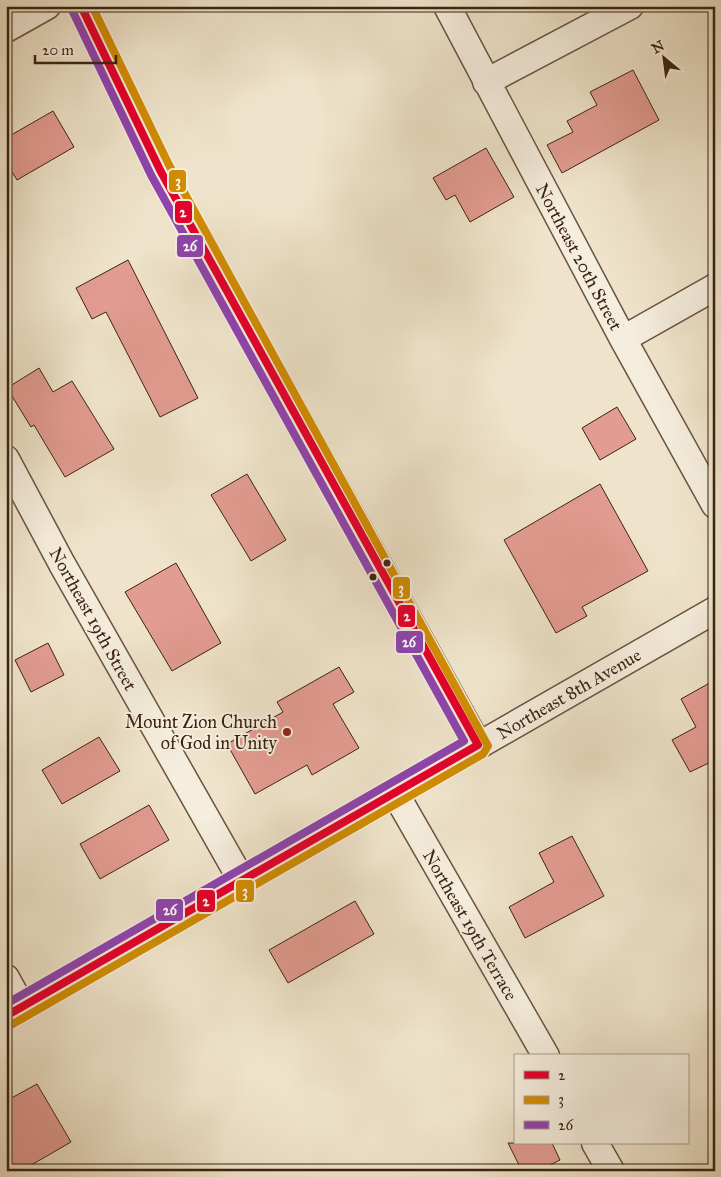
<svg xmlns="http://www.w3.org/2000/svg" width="721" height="1177" viewBox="0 0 721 1177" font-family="'IM FELL Great Primer',serif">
  <rect width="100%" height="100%" fill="#efe4cb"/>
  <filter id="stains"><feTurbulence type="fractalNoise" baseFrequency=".004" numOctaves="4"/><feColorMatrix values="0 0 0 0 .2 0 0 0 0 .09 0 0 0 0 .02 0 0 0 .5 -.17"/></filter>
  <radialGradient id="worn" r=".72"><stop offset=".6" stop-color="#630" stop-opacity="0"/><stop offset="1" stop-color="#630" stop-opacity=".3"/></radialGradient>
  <path fill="#e39c92" stroke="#3b2311" d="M 633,70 L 659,120 L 562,173 L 547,145 L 573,132 L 567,121 L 597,105 L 590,92 Z
    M 53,111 L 74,147 L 17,180 L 6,162 L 6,138 Z
    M 486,148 L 514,197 L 470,222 L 455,195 L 446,200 L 433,178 Z
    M 128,260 L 198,398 L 160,417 L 106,312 L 92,319 L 76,288 Z
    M 39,368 L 53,392 L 72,381 L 114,449 L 65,477 L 34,425 L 31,427 L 7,388 Z
    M 617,407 L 636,439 L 600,460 L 582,428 Z
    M 247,474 L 286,540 L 251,561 L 211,495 Z
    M 600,484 L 648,571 L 582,607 L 587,616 L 556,633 L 504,540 Z
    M 176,563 L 221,643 L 172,671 L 125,592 Z
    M 48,643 L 64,675 L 31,692 L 15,660 Z
    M 339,667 L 354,692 L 333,704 L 359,748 L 312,775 L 307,765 L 255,794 L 227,744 L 283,712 L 277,702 Z
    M 715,680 L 715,760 L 690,772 L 672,740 L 696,727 L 681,699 Z
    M 99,737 L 120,771 L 62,804 L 42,770 Z
    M 149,805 L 169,840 L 100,879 L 80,844 Z
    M 572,836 L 604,896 L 525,938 L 509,907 L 554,882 L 539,853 Z
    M 355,901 L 374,934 L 288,983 L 269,950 Z
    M 37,1084 L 71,1142 L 21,1171 L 6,1171 L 6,1101 Z
    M 508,1143 L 552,1143 L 560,1160 L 538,1171 L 522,1171 Z"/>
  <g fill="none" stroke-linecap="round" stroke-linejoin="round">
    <g stroke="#685340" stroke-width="29">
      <path id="minor" d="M 81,6 L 160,170 L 478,745
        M 447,6 L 623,339 L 715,505
        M 6,29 L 47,6
        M 486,82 L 630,6
        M 623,339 L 715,287
        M 6,459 L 62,564 L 242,881
        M 395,793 L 546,1056
        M 6,978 L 22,1007
        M 6,1016 L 715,610
        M 595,1143 L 611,1171"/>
    </g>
    <use href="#minor" stroke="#f5eddd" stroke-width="26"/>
    <g stroke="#f5eddd" stroke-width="11">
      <path id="bus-1" d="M 6,1016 L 478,745 L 160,170 L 81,6"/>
    </g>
    <g stroke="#f5eddd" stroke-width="11">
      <path id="bus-2" d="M 11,1025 L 483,754 L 488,746 L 169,165 L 92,6"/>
    </g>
    <g stroke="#f5eddd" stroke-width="11">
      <path id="bus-3" d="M 6,1004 L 464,741 L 151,175 L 72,10"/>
    </g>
    <use href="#bus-1" stroke="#e4002b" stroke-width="8"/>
    <use href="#bus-2" stroke="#d18c03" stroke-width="8"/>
    <use href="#bus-3" stroke="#8e44ad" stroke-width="8"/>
  </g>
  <g fill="#3b2311" stroke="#f5eddd" stroke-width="2">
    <circle cx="387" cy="563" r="4.5"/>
    <circle cx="373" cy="577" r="4.5"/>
  </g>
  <circle fill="#8f2418" stroke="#f5eddd" stroke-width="2" cx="287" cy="732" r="5"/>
  <g text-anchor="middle" stroke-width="4" stroke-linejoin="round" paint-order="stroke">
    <g font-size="18" fill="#3b2311" stroke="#f5eddd">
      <text transform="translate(579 257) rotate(62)" y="6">Northeast 20th Street</text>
      <text transform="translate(93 619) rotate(61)" y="6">Northeast 19th Street</text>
      <text transform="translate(569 694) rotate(-30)" y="6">Northeast 8th Avenue</text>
      <text transform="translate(470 925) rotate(60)" y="6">Northeast 19th Terrace</text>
    </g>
    <g font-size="18" fill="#3b2311" stroke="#f5eddd" text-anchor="end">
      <text x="277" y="728">Mount Zion Church<tspan x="277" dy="21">of God in Unity</tspan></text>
    </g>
  </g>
  <g stroke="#f5eddd" stroke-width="2">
    <rect x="168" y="169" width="19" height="24" rx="5" fill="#d18c03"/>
    <rect x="174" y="200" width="19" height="24" rx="5" fill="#e4002b"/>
    <rect x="176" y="234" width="28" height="24" rx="5" fill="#8e44ad"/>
    <rect x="392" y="576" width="19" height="24" rx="5" fill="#d18c03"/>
    <rect x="397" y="604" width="19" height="24" rx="5" fill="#e4002b"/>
    <rect x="395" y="630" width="29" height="24" rx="5" fill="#8e44ad"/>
    <rect x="235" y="879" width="20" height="24" rx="5" fill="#d18c03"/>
    <rect x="196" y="889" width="20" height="24" rx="5" fill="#e4002b"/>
    <rect x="155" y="898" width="29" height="24" rx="5" fill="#8e44ad"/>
  </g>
  <g font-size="14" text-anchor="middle" font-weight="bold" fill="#fff">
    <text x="178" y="186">3</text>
    <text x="183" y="217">2</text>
    <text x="190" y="251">26</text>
    <text x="401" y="593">3</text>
    <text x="407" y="621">2</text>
    <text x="409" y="647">26</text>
    <text x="245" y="896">3</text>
    <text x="206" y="906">2</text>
    <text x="170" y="915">26</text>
  </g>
  <rect width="721" height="1177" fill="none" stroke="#efe4cb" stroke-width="25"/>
  <rect x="8" y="8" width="706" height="1162" fill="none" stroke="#3b2311" stroke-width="2.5"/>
  <rect x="12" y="12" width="696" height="1152" fill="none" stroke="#3b2311"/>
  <rect x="514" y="1054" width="175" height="90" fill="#f5eddd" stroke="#ab9c8b"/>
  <rect x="524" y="1071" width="25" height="8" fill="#e4002b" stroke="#ab9c8b"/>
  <text x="558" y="1080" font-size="15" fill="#3b2311">2</text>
  <rect x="524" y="1096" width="25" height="8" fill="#d18c03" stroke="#ab9c8b"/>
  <text x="558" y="1104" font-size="15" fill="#3b2311">3</text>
  <rect x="524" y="1121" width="25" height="8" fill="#8e44ad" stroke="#ab9c8b"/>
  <text x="558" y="1130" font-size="15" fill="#3b2311">26</text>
  <g transform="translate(664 58) rotate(331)" stroke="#f5eddd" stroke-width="4" paint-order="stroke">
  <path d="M0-4L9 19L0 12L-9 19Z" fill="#3b2311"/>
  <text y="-8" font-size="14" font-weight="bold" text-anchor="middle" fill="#3b2311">N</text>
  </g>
  <path d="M35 55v8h81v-8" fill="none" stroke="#3b2311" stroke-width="2.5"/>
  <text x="42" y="55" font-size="15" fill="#3b2311" stroke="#f5eddd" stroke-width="4" paint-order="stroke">20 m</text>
  <rect width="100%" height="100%" filter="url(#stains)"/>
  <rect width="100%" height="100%" fill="url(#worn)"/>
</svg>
